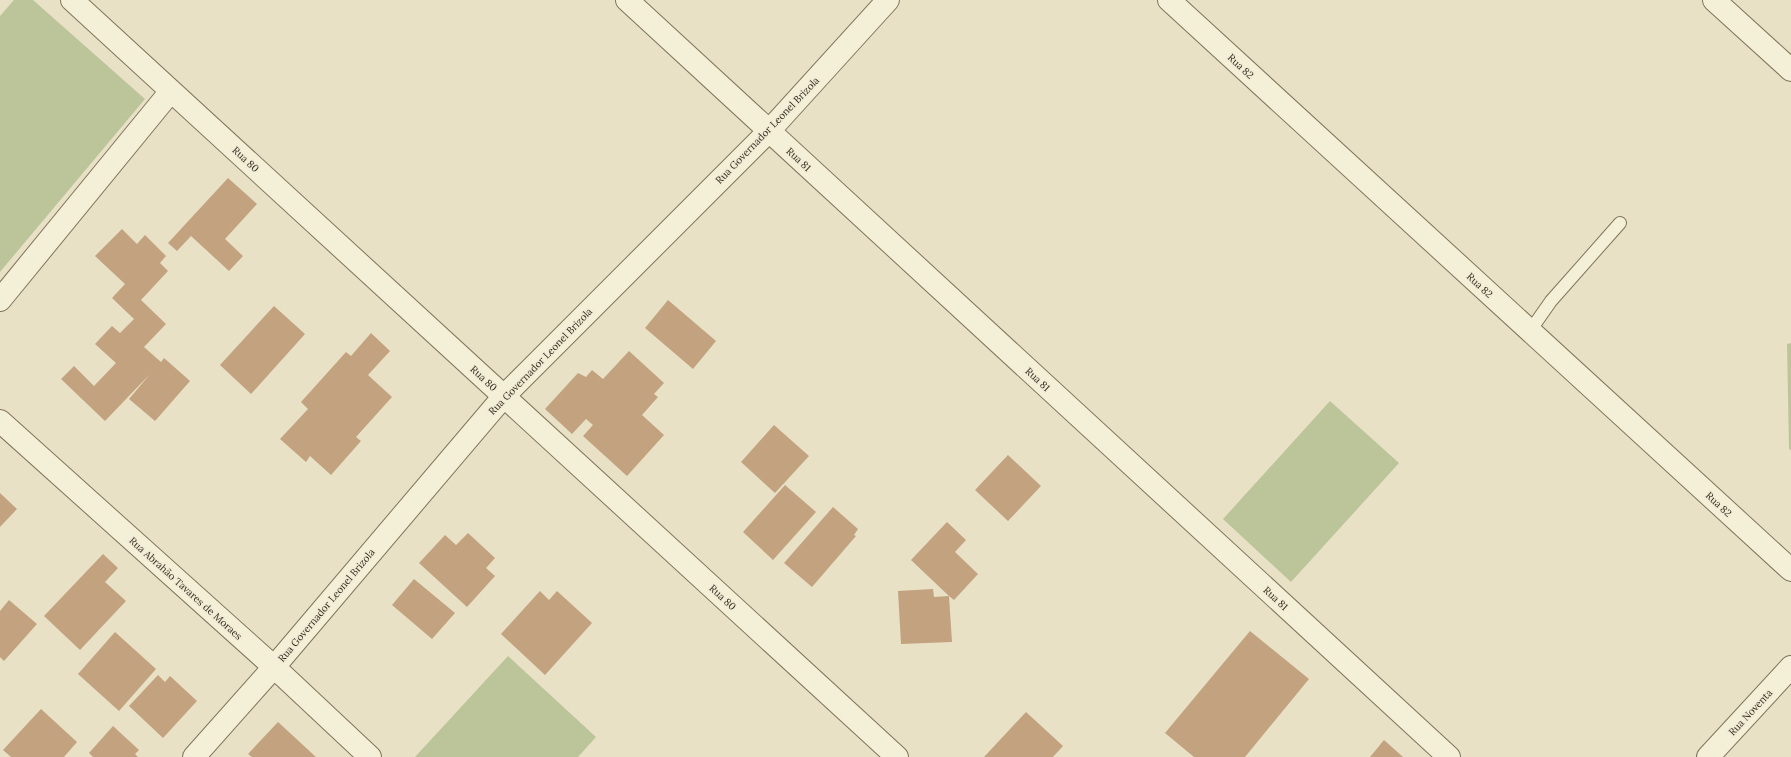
<svg xmlns="http://www.w3.org/2000/svg" width="1791" height="757" viewBox="0 0 1791 757" font-family="Lora,serif">
  <rect width="100%" height="100%" fill="#e9e1c5"/>
  <path fill="#bcc59a" d="M 14,0 L 33,0 L 145,99 L 0,272 L 0,16 Z
    M 1791,343 L 1791,450 L 1789,449 L 1787,344 Z
    M 1330,401 L 1399,463 L 1291,582 L 1223,519 Z
    M 508,656 L 596,737 L 578,757 L 415,757 Z"/>
  <path fill="#c2a27f" d="M 228,178 L 257,204 L 225,239 L 243,256 L 229,271 L 191,236 L 177,251 L 168,243 Z
    M 122,229 L 137,244 L 145,235 L 166,256 L 160,263 L 168,271 L 141,300 L 166,324 L 144,347 L 161,362 L 164,358 L 190,381 L 155,421 L 129,399 L 150,374 L 105,421 L 61,379 L 74,366 L 94,386 L 116,363 L 95,344 L 112,326 L 120,333 L 134,319 L 112,298 L 125,284 L 95,256 Z
    M 668,300 L 716,341 L 693,369 L 645,328 Z
    M 274,306 L 305,334 L 251,394 L 220,365 Z
    M 371,333 L 390,351 L 368,375 L 392,397 L 356,437 L 361,441 L 331,475 L 310,456 L 306,462 L 280,439 L 308,409 L 301,402 L 346,352 L 351,356 Z
    M 629,351 L 664,383 L 654,394 L 658,397 L 642,415 L 664,435 L 627,476 L 583,436 L 593,425 L 586,419 L 572,434 L 545,409 L 578,373 L 586,377 L 592,370 L 603,379 Z
    M 774,425 L 809,456 L 775,493 L 741,462 Z
    M 1008,455 L 1041,486 L 1008,521 L 975,490 Z
    M 785,485 L 816,512 L 773,560 L 743,532 Z
    M 0,493 L 17,509 L 0,527 Z
    M 833,507 L 858,529 L 854,535 L 856,536 L 812,587 L 784,563 Z
    M 947,522 L 966,540 L 955,552 L 978,574 L 954,600 L 949,596 L 952,642 L 901,644 L 898,591 L 933,589 L 934,597 L 949,596 L 911,560 Z
    M 468,533 L 495,558 L 486,568 L 495,576 L 467,607 L 419,563 L 445,535 L 456,545 Z
    M 103,554 L 118,568 L 105,582 L 126,601 L 80,650 L 44,616 Z
    M 414,579 L 455,613 L 432,639 L 392,605 Z
    M 540,591 L 549,600 L 557,591 L 592,623 L 545,675 L 501,634 Z
    M 9,600 L 37,624 L 4,661 L 0,657 L 0,611 Z
    M 1250,631 L 1309,679 L 1245,757 L 1194,757 L 1165,733 Z
    M 115,632 L 156,669 L 119,711 L 78,674 Z
    M 158,675 L 165,682 L 170,676 L 197,701 L 163,738 L 129,706 Z
    M 41,709 L 77,742 L 64,757 L 11,757 L 3,750 Z
    M 1026,712 L 1063,746 L 1053,757 L 984,757 Z
    M 278,722 L 316,757 L 252,757 L 248,754 Z
    M 113,726 L 139,750 L 135,754 L 138,757 L 93,757 L 89,753 Z
    M 1384,740 L 1403,757 L 1370,757 Z"/>
  <g fill="none" stroke-linecap="round" stroke-linejoin="round">
    <g stroke="#81745d" stroke-width="14">
      <path id="service" d="M 1530,331 L 1551,301 L 1620,223"/>
    </g>
    <g stroke="#81745d" stroke-width="24">
      <path id="minor" d="M 72,0 L 897,757
        M 627,0 L 1449,757
        M 1169,0 L 1791,570
        M 1714,0 L 1791,70
        M 0,300 L 171,91
        M 0,421 L 274,667 L 370,757
        M 194,757 L 274,667 L 504,396 L 769,131 L 888,0
        M 1708,757 L 1791,667"/>
    </g>
    <use href="#service" stroke="#f4efd7" stroke-width="12"/>
    <use href="#minor" stroke="#f4efd7" stroke-width="22"/>
  </g>
  <g text-anchor="middle" stroke-width="3" stroke-linejoin="round" paint-order="stroke">
    <g font-size="10" fill="#332b1f" stroke="#f1ebd4">
      <text transform="translate(1241 66) rotate(43)" y="4">Rua 82</text>
      <text transform="translate(767 130) rotate(-46)" y="4">Rua Governador Leonel Brizola</text>
      <text transform="translate(246 159) rotate(43)" y="4">Rua 80</text>
      <text transform="translate(799 159) rotate(43)" y="4">Rua 81</text>
      <text transform="translate(1480 285) rotate(43)" y="4">Rua 82</text>
      <text transform="translate(540 361) rotate(-46)" y="4">Rua Governador Leonel Brizola</text>
      <text transform="translate(484 378) rotate(43)" y="4">Rua 80</text>
      <text transform="translate(1038 379) rotate(43)" y="4">Rua 81</text>
      <text transform="translate(1719 504) rotate(43)" y="4">Rua 82</text>
      <text transform="translate(186 588) rotate(42)" y="4">Rua Abrahão Tavares de Moraes</text>
      <text transform="translate(723 597) rotate(43)" y="4">Rua 80</text>
      <text transform="translate(1276 598) rotate(43)" y="4">Rua 81</text>
      <text transform="translate(326 605) rotate(-50)" y="4">Rua Governador Leonel Brizola</text>
      <text transform="translate(1750 712) rotate(-47)" y="4">Rua Noventa</text>
    </g>
  </g>
</svg>
